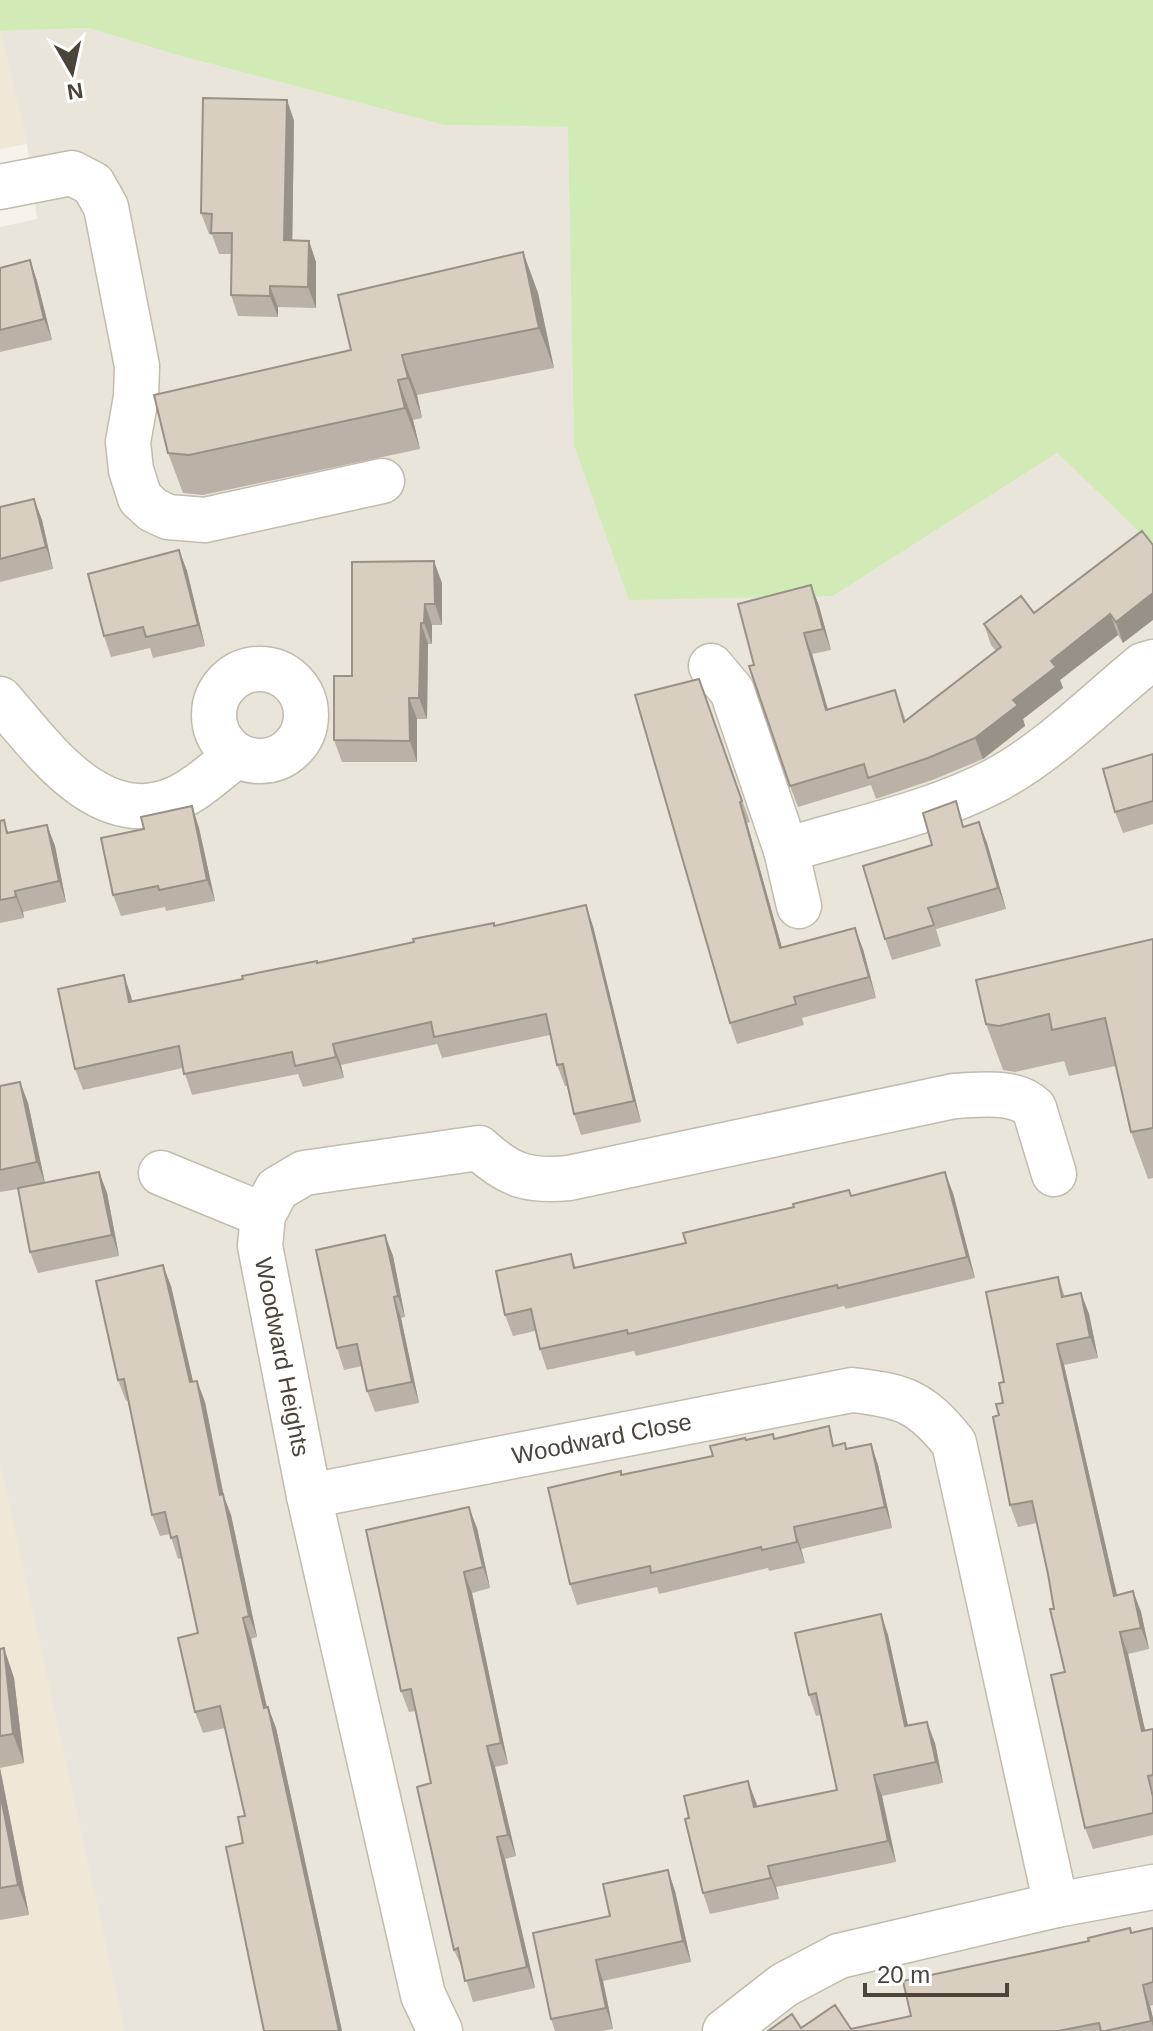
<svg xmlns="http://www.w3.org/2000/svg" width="1153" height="2031" viewBox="0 0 1153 2031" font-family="Helvetica,sans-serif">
  <rect width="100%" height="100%" fill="#f6f3ec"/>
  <path fill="#eae5da" d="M 89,28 L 177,55 L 444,125 L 569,127 L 574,445 L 833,596 L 1057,453 L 1153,545 L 1153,2031 L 0,2031 L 0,227 L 37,219 L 27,144 L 0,31 Z"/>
  <path fill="#efe8d6" d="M 0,29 L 27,144 L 0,149 Z
    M 0,1462 L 125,2031 L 0,2031 Z"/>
  <path fill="#d2eab5" d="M 0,0 L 1153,0 L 1153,545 L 1057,453 L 833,596 L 629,600 L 574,445 L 568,127 L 444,125 L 177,55 L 89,28 L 0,31 Z"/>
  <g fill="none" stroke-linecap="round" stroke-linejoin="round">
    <g stroke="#c2bbae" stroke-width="47">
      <g id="minor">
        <path d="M 0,187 L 72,173 L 93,184 L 106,207 L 137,366 L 136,397 L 128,442 L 131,470 L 140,498 L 153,510 L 168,517 L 205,520 L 382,481"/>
        <path d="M 711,666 L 732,691 L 786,850 C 855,829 930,814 994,781 C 1049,752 1095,704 1143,665 L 1153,662"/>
        <circle cx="260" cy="715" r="46"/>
        <path d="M 0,699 C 43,748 99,831 175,799 C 197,790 217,770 236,756"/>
        <path d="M 786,850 L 799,906"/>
        <path d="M 161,1173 L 263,1215"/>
        <path d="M 309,1496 L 260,1246 L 263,1215 L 277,1189 L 304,1173 L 479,1148 C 509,1176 529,1182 569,1178 L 954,1096 C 979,1095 1014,1089 1034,1108 L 1054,1174"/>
        <path id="s1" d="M 440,2031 L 423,1995 L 309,1496 L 852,1390 C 905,1396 921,1402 954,1443 L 1056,1905"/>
        <path d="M 725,2031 L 784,1985 L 839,1956 L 1056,1905 L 1153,1887"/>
      </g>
    </g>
    <use href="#minor" stroke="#fff" stroke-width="44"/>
  </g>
  <path fill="#bab2a6" d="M 287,100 L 294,121 L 292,241 L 309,241 L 316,262 L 316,308 L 278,307 L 278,317 L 238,316 L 231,295 L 231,254 L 219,254 L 212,235 L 209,234 L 201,213 Z
    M 523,252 L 538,293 L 554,368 L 417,395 L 422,418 L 413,420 L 420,449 L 203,495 L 183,493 L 168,453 Z
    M 30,260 L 37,281 L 52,340 L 0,352 L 0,268 Z
    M 34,499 L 42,520 L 53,569 L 0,582 L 0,507 Z
    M 1142,531 L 1123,643 L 1118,635 L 1060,680 L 1063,688 L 1023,719 L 1025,726 L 983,759 L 935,779 L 876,799 L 871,785 L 798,807 L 790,786 L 754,665 L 811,585 L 819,606 L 831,650 L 812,654 L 828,710 L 895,690 L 906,721 L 996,651 L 991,645 L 984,624 L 1034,613 Z
    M 179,550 L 187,571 L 205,646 L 153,658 L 150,648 L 111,657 L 104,636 Z
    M 442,583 L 442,625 L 432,625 L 432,644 L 428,644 L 427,719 L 417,719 L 417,762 L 342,762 L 334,740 L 352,676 Z
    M 699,679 L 750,822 L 747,823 L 782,948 L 863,949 L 876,998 L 802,1018 L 804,1025 L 737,1044 L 730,1023 Z
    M 1153,754 L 1153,824 L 1123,833 L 1115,812 Z
    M 192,806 L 199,828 L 215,901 L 166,911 L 165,907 L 121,916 L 113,895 L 144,829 Z
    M 0,821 L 9,833 L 47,825 L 55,846 L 66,902 L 23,912 L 24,918 L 0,923 Z
    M 979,822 L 987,843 L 1006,909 L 936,929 L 941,946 L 892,960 L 885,939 L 932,845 L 965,826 Z
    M 495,926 L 593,926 L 641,1122 L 581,1135 L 574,1114 L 567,1086 L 565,1086 L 557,1065 L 550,1035 L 442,1058 L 437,1044 L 341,1065 L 344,1078 L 303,1087 L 298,1074 L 192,1095 L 183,1068 L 83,1090 L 75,1069 L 131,996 L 132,1002 Z
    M 1153,939 L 1153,1178 L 1148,1179 L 1131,1132 L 1116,1066 L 1069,1076 L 1064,1061 L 1015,1072 L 1003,1070 L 986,1024 Z
    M 20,1082 L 28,1103 L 45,1183 L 99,1172 L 107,1193 L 119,1256 L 38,1273 L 30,1252 L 18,1189 L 0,1192 L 0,1086 Z
    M 953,1193 L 975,1278 L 846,1309 L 844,1306 L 636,1356 L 634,1351 L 547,1370 L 540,1349 L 535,1331 L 513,1336 L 505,1315 L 571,1254 L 576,1268 L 686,1243 L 851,1196 Z
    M 385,1235 L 393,1256 L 405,1317 L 401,1318 L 419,1403 L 375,1412 L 367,1391 L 362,1366 L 344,1370 L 337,1348 Z
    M 1058,1277 L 1065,1297 L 1081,1293 L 1089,1314 L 1098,1358 L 1064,1365 L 1117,1595 L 1133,1591 L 1141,1612 L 1149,1649 L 1128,1654 L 1145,1731 L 1153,1729 L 1153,1835 L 1093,1849 L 1085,1828 L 1065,1672 L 1048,1574 L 1037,1523 L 1018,1527 L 1010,1505 L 999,1415 L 1003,1403 L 1004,1382 Z
    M 171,1286 L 193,1382 L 197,1381 L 205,1402 L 224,1497 L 231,1515 L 257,1637 L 251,1639 L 267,1707 L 268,1707 L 276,1728 L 342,2031 L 264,2031 L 243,1843 L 245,1816 L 225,1728 L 203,1733 L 195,1712 L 198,1633 L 182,1558 L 178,1559 L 170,1534 L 160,1536 L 152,1515 L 128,1400 L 126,1401 L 118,1380 Z
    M 775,1439 L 836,1445 L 847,1448 L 871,1444 L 878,1465 L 892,1528 L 801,1549 L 805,1563 L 769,1571 L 768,1568 L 659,1594 L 657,1587 L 577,1605 L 570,1584 L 622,1475 L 713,1456 L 746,1440 Z
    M 477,1528 L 490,1588 L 472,1593 L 508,1764 L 495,1767 L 516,1856 L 505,1859 L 535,1988 L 473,2002 L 463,1970 L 454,1950 L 431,1783 L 416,1711 L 409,1712 L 401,1691 Z
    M 881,1614 L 888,1635 L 908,1726 L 935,1743 L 943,1783 L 882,1796 L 896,1862 L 776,1887 L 779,1899 L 710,1914 L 703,1893 L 689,1818 L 756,1802 L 757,1807 L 837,1790 L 821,1715 L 816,1716 L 809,1695 Z
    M 4,1648 L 14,1678 L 24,1763 L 0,1768 L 29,1915 L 0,1920 L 0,1649 Z
    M 668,1870 L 675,1891 L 691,1962 L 603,1981 L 613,2029 L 602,2031 L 555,2031 L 551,2019 L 610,1916 Z
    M 1130,1928 L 1132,1933 L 1153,1928 L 1153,2005 L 1150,2006 L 1153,2018 L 1153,2031 L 768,2031 L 801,2028 L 851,2029 L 911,2016 L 1089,1941 Z"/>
  <path fill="#979187" d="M 287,100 L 294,121 L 292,262 L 284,240 Z
    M 309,241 L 316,262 L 316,308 L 308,287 Z
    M 523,252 L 538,293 L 554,368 L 539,328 Z
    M 30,260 L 37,281 L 52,340 L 44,319 Z
    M 270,286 L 278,307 L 278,317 L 270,296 Z
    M 402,355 L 417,395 L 422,418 L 408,378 Z
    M 398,380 L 413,420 L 420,449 L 405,408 Z
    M 34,499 L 42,520 L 53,569 L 46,547 Z
    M 179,550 L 187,571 L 205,646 L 198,625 Z
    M 434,561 L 442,583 L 442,625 L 435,604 Z
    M 811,585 L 819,606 L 831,650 L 823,629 Z
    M 1153,593 L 1153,620 L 1123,643 L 1116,622 Z
    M 425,604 L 432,625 L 432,644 L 424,623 Z
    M 1110,614 L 1118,635 L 1060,680 L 1063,688 L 1023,719 L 1025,726 L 983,759 L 975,738 L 1051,661 Z
    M 421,623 L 428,644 L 427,719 L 419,698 Z
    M 804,633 L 812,654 L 834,731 L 826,710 Z
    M 409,698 L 417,719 L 417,762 L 410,741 Z
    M 740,802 L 747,823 L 788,969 L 780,948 Z
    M 192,806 L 199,828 L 215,901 L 207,880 Z
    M 979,822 L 987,843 L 1006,909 L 998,888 Z
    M 47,825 L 55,846 L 66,902 L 59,881 Z
    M 15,891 L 23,912 L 24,918 L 16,897 Z
    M 586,905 L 593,926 L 641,1122 L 634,1101 Z
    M 855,928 L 863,949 L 876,998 L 869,977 Z
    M 124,975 L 131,996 L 137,1023 L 129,1002 Z
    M 333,1044 L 341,1065 L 344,1078 L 336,1057 Z
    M 20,1082 L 28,1103 L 45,1183 L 37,1162 Z
    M 99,1172 L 107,1193 L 119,1256 L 112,1235 Z
    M 945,1172 L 953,1193 L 975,1278 L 967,1257 Z
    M 385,1235 L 393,1256 L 405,1317 L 398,1296 Z
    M 163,1265 L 171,1286 L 198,1403 L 190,1382 Z
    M 1081,1293 L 1089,1314 L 1098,1358 L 1090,1337 Z
    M 394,1297 L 401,1318 L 419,1403 L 412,1382 Z
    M 1057,1344 L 1064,1365 L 1122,1617 L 1114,1596 Z
    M 197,1381 L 205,1402 L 224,1497 L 231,1515 L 257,1637 L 249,1616 L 220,1495 Z
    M 871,1444 L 878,1465 L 892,1528 L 885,1507 Z
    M 469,1507 L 477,1528 L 490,1588 L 483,1567 Z
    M 794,1527 L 801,1549 L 805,1563 L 797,1542 Z
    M 464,1572 L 472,1593 L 508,1764 L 501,1743 Z
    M 1133,1591 L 1141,1612 L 1149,1649 L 1141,1628 Z
    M 881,1614 L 888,1635 L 913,1748 L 905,1726 Z
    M 243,1618 L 251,1639 L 272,1729 L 264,1708 Z
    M 1120,1632 L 1128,1654 L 1150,1752 L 1142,1731 Z
    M 4,1648 L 14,1678 L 24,1763 L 13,1734 Z
    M 268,1707 L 276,1728 L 342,2031 L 339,2031 Z
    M 927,1722 L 935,1743 L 943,1783 L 936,1762 Z
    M 487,1746 L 495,1767 L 516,1856 L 508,1835 Z
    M 0,1768 L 29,1915 L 18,1885 L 0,1792 Z
    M 874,1775 L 882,1796 L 896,1862 L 888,1841 Z
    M 748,1781 L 756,1802 L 762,1828 L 754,1807 Z
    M 497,1837 L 505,1859 L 535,1988 L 527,1967 Z
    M 768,1866 L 776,1887 L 779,1899 L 771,1878 Z
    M 668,1870 L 675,1891 L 691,1962 L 683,1941 Z
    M 596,1960 L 603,1981 L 613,2029 L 606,2008 Z
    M 1143,1985 L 1150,2006 L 1153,2018 L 1153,2027 Z"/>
  <path fill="#d8cfc1" stroke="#979187" stroke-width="2" d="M 203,98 L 287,100 L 284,240 L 309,241 L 308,287 L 270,286 L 270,296 L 231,295 L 232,233 L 211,233 L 212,214 L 201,213 Z
    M 523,252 L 539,328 L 402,355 L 408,378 L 398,380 L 405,408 L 189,455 L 168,453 L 154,395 L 351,350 L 338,295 Z
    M 30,260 L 44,319 L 0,330 L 0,268 Z
    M 34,499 L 46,547 L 0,559 L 0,507 Z
    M 1142,531 L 1153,545 L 1153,593 L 1116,622 L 1110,614 L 1051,661 L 1056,667 L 1013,700 L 1018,705 L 975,738 L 928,758 L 868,778 L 864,764 L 790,786 L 749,666 L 754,665 L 738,604 L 811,585 L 823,629 L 804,633 L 826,710 L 895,690 L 904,722 L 1001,647 L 984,624 L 1021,596 L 1034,613 Z
    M 179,550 L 198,625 L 146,637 L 143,627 L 104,636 L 88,574 Z
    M 434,561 L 435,604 L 425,604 L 424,623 L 421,623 L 419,698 L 409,698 L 410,741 L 334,740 L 334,676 L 352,676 L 352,562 Z
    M 699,679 L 742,801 L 740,802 L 780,948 L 855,928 L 869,977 L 794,997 L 796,1004 L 730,1023 L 635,695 Z
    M 1153,754 L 1153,801 L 1115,812 L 1103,769 Z
    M 956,801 L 963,827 L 979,822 L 998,888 L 928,908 L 934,925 L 885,939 L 863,866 L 932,845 L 923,813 Z
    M 192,806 L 207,880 L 159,890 L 158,886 L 113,895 L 101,838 L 144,829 L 141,817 Z
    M 4,820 L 7,833 L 47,825 L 59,881 L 15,891 L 16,897 L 0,900 L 0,821 Z
    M 586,905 L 634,1101 L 574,1114 L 563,1064 L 557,1065 L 546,1014 L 434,1037 L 431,1022 L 333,1044 L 336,1057 L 295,1066 L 292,1052 L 184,1074 L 179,1046 L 75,1069 L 58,989 L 124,975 L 129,1002 L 243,979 L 242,976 L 317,961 L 317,963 L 414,942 L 413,939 L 494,923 L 494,926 Z
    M 1153,939 L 1153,1128 L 1131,1132 L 1105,1018 L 1052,1030 L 1049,1014 L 999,1026 L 986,1024 L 976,980 Z
    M 20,1082 L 37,1162 L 0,1170 L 0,1086 Z
    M 99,1172 L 112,1235 L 30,1252 L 18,1188 Z
    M 945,1172 L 967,1257 L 838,1288 L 837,1285 L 628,1334 L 627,1330 L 540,1349 L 531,1309 L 505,1315 L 496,1271 L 571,1254 L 574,1268 L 686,1243 L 683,1233 L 794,1207 L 793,1204 L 849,1190 L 851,1196 Z
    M 385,1235 L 398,1296 L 394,1297 L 412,1382 L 367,1391 L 357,1344 L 337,1348 L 316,1250 Z
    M 163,1265 L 190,1382 L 197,1381 L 220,1495 L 223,1494 L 249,1616 L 243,1618 L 264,1708 L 268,1707 L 339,2031 L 264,2031 L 226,1847 L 243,1843 L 238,1817 L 245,1816 L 220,1706 L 195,1712 L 178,1638 L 198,1633 L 177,1536 L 171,1538 L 165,1512 L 152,1515 L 124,1379 L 118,1380 L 96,1281 Z
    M 1058,1277 L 1062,1297 L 1081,1293 L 1090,1337 L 1057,1344 L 1114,1596 L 1133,1591 L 1141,1628 L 1120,1632 L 1142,1731 L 1153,1729 L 1153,1775 L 1148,1776 L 1153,1797 L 1153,1813 L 1085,1828 L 1051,1675 L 1065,1672 L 1050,1609 L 1054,1609 L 1048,1574 L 1032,1501 L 1010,1505 L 993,1417 L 999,1415 L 996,1404 L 1003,1403 L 999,1383 L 1004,1382 L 986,1292 Z
    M 829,1426 L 833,1446 L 845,1443 L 846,1449 L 871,1444 L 885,1507 L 794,1527 L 797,1542 L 762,1550 L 761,1547 L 651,1573 L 650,1566 L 570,1584 L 548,1488 L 621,1471 L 621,1475 L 713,1456 L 710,1446 L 745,1438 L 746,1440 L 773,1434 L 774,1439 Z
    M 469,1507 L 483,1567 L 464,1572 L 501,1743 L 487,1746 L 508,1835 L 497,1837 L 527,1967 L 465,1981 L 458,1948 L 454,1950 L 417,1787 L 431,1783 L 411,1689 L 401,1691 L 366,1530 Z
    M 881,1614 L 905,1726 L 927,1722 L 936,1762 L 874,1775 L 888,1841 L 768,1866 L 771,1878 L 703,1893 L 685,1819 L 689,1818 L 684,1796 L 748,1781 L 754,1807 L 837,1790 L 816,1693 L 809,1695 L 795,1633 Z
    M 4,1648 L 13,1734 L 0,1736 L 0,1649 Z
    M 0,1792 L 18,1885 L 0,1888 Z
    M 668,1870 L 683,1941 L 596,1960 L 606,2008 L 551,2019 L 533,1933 L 610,1916 L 603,1884 Z
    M 1130,1928 L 1131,1933 L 1153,1928 L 1153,1982 L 1143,1985 L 1151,2021 L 1105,2031 L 1101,2031 L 1099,2023 L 1058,2031 L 768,2031 L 792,2014 L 801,2028 L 835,2005 L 851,2029 L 911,2016 L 903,1981 L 1089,1941 L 1088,1938 Z"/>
  <g text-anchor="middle" stroke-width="8" stroke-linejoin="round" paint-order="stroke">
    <g font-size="24" fill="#4b4439" stroke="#fff">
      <text transform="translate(282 1357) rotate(79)" y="8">Woodward Heights</text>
      <text dy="8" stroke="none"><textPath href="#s1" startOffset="850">Woodward Close</textPath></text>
    </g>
  </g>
  <g transform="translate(72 72) rotate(171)" stroke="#ffffff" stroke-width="6" paint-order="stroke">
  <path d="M0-6L14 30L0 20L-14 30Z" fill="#4b4439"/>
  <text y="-12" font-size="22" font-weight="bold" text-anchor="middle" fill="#4b4439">N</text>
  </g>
  <path d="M865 1983v12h142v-12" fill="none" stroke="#4b4439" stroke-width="4"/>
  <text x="877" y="1983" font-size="24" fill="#4b4439" stroke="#ffffff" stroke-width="6" paint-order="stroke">20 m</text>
</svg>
